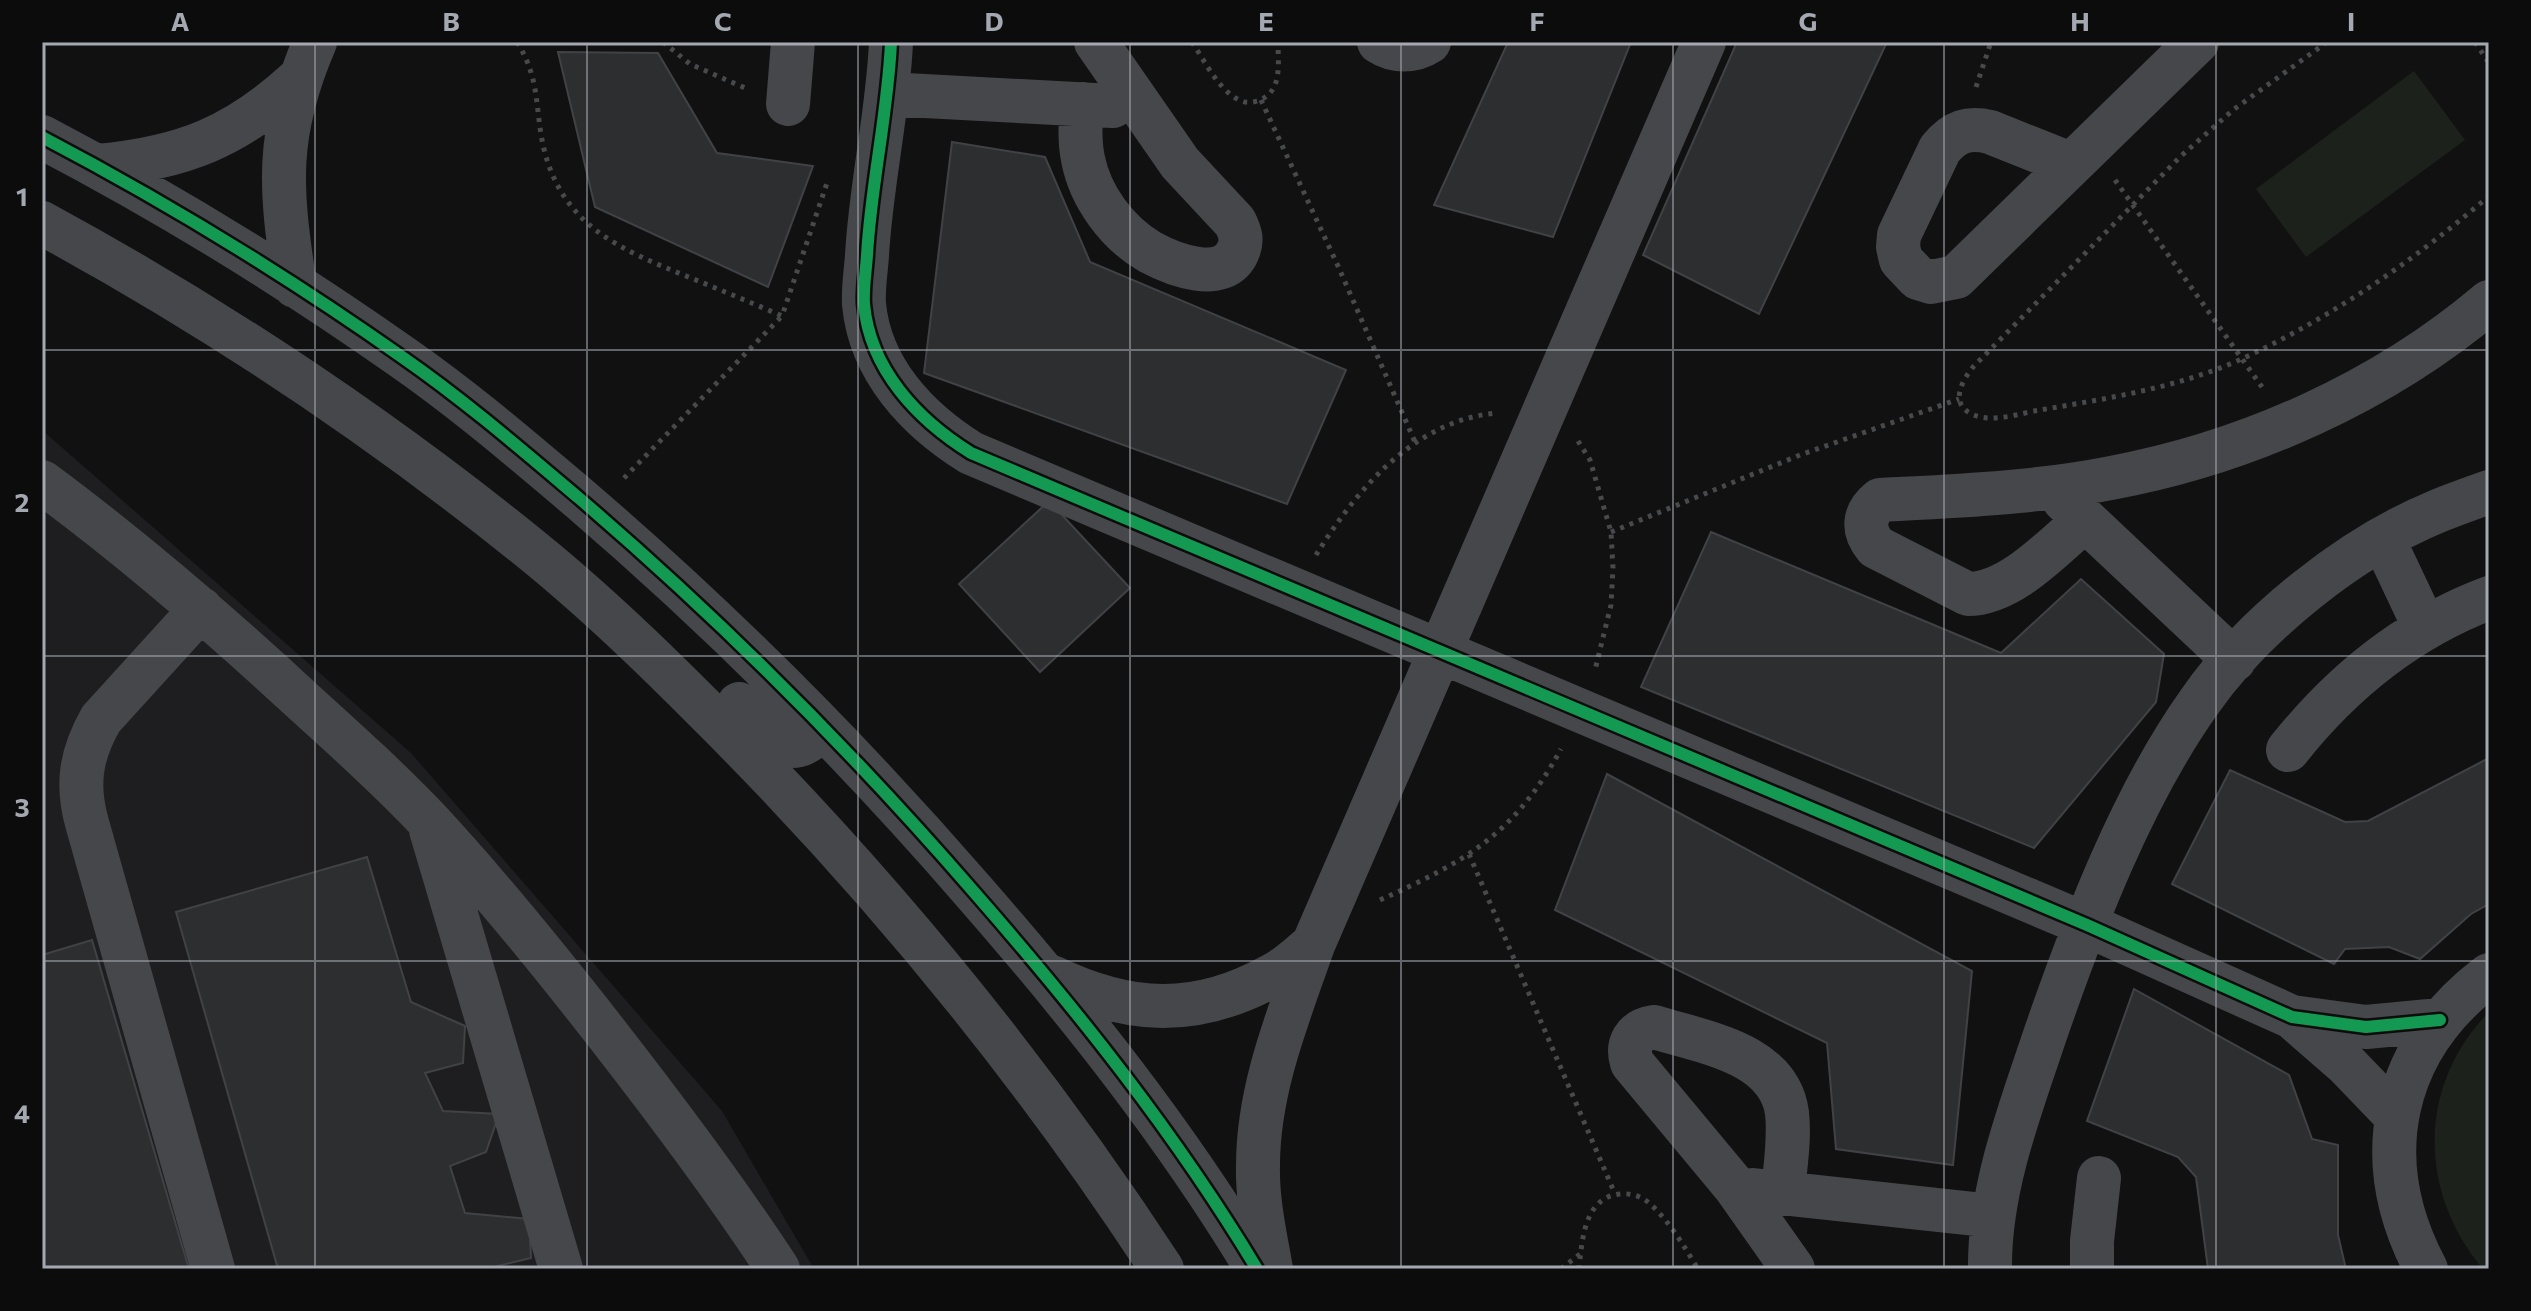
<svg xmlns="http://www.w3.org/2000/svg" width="2531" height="1311" viewBox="0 0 2531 1311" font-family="Commissioner,sans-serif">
  <rect width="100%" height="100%" fill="#111112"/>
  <path fill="#1e1e20" d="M 42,430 L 411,753 L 722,1111 L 814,1269 L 42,1269 Z"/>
  <path fill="#1c211c" d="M 2414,71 L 2465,140 L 2306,257 L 2256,189 Z
    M 2489,1012 L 2489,1269 L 2483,1269 C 2418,1192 2417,1085 2489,1012 Z"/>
  <path fill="#2d2e2f" stroke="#414245" stroke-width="2" d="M 1508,42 L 1631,42 L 1553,237 L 1434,205 Z
    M 1737,42 L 1887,42 L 1759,314 L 1643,255 Z
    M 558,52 L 658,53 L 717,153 L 813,166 L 768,287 L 595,207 Z
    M 952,142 L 1045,157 L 1090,262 L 1346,370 L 1287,504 L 924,373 Z
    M 1049,501 L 1130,588 L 1040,672 L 959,584 Z
    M 1711,532 L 2001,653 L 2081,579 L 2164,654 L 2156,702 L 2034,848 L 1641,687 Z
    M 2489,758 L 2489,904 L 2471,914 L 2420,959 L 2389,947 L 2345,949 L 2334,964 L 2172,884 L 2230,770 L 2345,822 L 2368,821 Z
    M 1607,774 L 1972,971 L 1953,1165 L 1836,1149 L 1827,1043 L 1555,910 Z
    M 367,857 L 411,1002 L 465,1026 L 463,1063 L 425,1073 L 443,1111 L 499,1114 L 486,1152 L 450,1166 L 465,1213 L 529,1219 L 531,1258 L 485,1269 L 278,1269 L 176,912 Z
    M 92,940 L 189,1269 L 42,1269 L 42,955 Z
    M 2134,989 L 2289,1075 L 2312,1139 L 2338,1145 L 2338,1235 L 2346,1269 L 2208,1269 L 2196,1177 L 2178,1157 L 2087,1121 Z"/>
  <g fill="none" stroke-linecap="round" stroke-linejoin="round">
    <path stroke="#47494b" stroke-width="5" stroke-dasharray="4 6" stroke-linecap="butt" d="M 517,42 C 542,82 534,112 545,153 C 565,227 622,250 686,276 C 718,289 750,302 782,316 L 828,180
      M 663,42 L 690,64 L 745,88
      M 1192,42 C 1204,60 1216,85 1234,97 C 1241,102 1249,104 1257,101 C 1283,93 1278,64 1278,42
      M 2327,42 L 2233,110 L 2181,156 L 1974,366 C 1962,380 1948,405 1974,415 C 1994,423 2021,413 2040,410 C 2110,398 2182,387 2246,357 C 2337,314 2413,261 2489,196
      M 2475,42 L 2489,63
      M 1976,87 L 1991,42
      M 1261,100 L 1338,266 L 1415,442
      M 2115,180 L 2262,387
      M 1578,441 L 1590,460 L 1611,532 L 1613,568 L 1611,605 L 1595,670
      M 624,478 L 782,316
      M 1611,532 L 1800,455 L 1959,399
      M 1316,555 C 1357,489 1414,421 1496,413
      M 1469,854 L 1615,1194
      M 1380,900 C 1466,861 1514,835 1561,749
      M 1561,1269 L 1580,1254
      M 1579,1269 C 1582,1241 1584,1197 1620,1194 C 1631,1193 1641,1196 1649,1203 C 1669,1220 1685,1248 1698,1269"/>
    <path stroke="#46474a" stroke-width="44" d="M 891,42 C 888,113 871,184 867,255 C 866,271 863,288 864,304 C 870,370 918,420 971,453 L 2087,925 L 2292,1017 L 2366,1027 L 2440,1020
      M 1379,42 C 1394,52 1414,52 1429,42
      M 887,94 L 1113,106
      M 788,104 L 793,42
      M 1082,104 C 1080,123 1079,140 1083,159 C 1090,196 1117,233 1150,252 C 1172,264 1224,285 1238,251 C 1243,240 1240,232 1235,222 L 1180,163 L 1096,42
      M 42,137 C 166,202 287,276 402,357 C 464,400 522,450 580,499 C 721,620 852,751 974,892 C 1078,1011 1175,1133 1257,1269
      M 2070,164 L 1990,132 C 1968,127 1955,131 1940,149 L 1899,235 L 1898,247 L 1901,260 L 1918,278 L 1931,282 L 1956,277 L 2197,42
      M 98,166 C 183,158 236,137 299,79
      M 42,223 C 215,317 380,427 533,551 C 608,612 676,680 743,748 C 899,908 1040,1082 1162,1269
      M 295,286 C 280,188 275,135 315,42
      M 42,482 C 134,550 222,626 306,704 C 348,742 390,780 429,821 C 492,889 550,961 607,1034 C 667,1111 725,1188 778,1269
      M 2064,500 L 2234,660
      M 2085,520 C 2053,547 2011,594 1968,594 L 1876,547 C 1862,530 1863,514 1880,500 C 1957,496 2035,493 2111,478 C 2246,453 2383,392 2489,302
      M 2383,539 L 2425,628
      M 201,609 L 101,719 C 81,754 76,784 87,823 L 213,1269
      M 739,704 L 782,745 C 801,749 814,741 819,723
      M 2288,750 C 2342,682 2407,629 2489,598
      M 431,830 L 561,1269
      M 1052,977 C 1129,1014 1196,1018 1273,975 C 1287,968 1300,955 1313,945
      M 2292,1017 L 2347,1065 L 2397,1117
      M 1753,1190 L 1993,1216
      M 1783,1193 C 1785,1167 1790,1139 1787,1113 C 1779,1052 1701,1042 1654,1027 C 1634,1030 1626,1044 1632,1063 L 1736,1188 L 1793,1269
      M 1271,1269 C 1265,1235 1257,1200 1258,1165 C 1258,1089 1288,1017 1313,945 L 1704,42
      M 1990,1269 C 1989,1189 2020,1110 2045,1035 C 2083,925 2132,796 2200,701 C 2254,624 2350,547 2438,511 C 2455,504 2472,498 2489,492
      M 2092,1269 L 2092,1241 L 2099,1178
      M 2426,1269 C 2368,1160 2390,1050 2489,975"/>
    <g stroke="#0c0c0d" stroke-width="17">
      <path id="cycleway" d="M 891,42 C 888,113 871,184 867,255 C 866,271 863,288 864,304 C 870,370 918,420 971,453 L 2087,925 L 2292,1017 L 2366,1027 L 2440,1020
        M 42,137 C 166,202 287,276 402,357 C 464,400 522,450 580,499 C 721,620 852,751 974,892 C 1078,1011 1175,1133 1257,1269"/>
    </g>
    <use href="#cycleway" stroke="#139951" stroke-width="12"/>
  </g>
  <path fill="none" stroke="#a4a9b1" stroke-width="2" stroke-opacity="0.55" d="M 315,42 L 315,1269M 587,42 L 587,1269M 858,42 L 858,1269M 1130,42 L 1130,1269M 1401,42 L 1401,1269M 1673,42 L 1673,1269M 1944,42 L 1944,1269M 2216,42 L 2216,1269M 42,350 L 2489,350M 42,656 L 2489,656M 42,961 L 2489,961"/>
  <rect width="2531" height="1311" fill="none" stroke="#0c0c0d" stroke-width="88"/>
  <rect x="44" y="44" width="2443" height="1223" fill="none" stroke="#a4a9b1" stroke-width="3"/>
  <g font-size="26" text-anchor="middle" font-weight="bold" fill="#a4a9b1">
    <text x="180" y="31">A</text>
    <text x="451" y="31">B</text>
    <text x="723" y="31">C</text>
    <text x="994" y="31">D</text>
    <text x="1266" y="31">E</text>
    <text x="1537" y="31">F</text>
    <text x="1808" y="31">G</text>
    <text x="2080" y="31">H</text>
    <text x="2351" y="31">I</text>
    <text x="22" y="206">1</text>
    <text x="22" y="512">2</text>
    <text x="22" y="817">3</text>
    <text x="22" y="1123">4</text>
  </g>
</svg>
